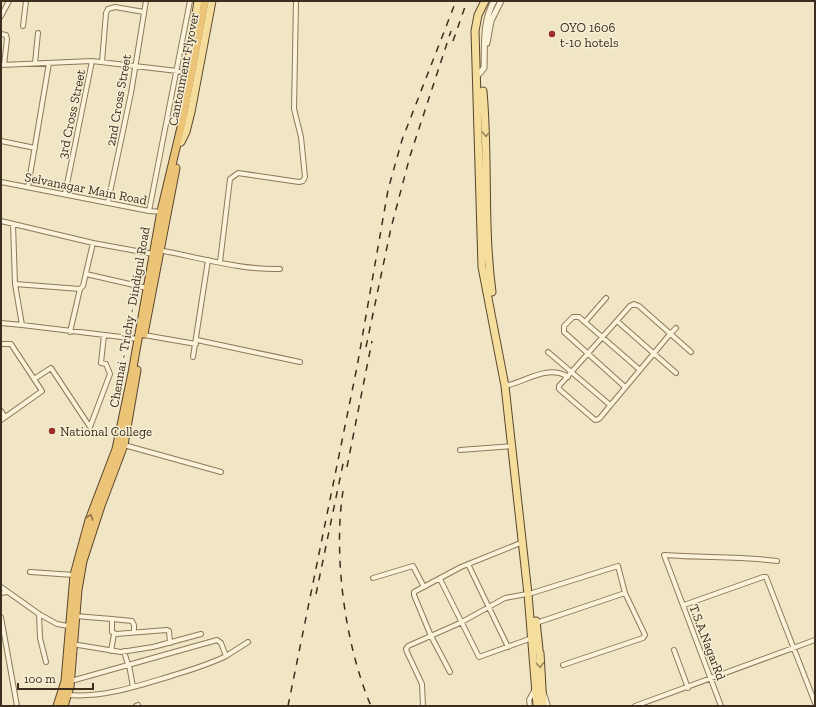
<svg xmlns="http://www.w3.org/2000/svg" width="816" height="707" viewBox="0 0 816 707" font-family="'Zilla Slab',serif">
  <rect width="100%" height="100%" fill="#f0e6c5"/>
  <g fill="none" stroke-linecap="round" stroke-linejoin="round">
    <g stroke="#8d785a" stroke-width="6">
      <path id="minor" d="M 1,16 L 9,1
        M 23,26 L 26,1
        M 1,34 L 6,35 L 7,39 L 4,65
        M 102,62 L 106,13 L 108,9 L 115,7 L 144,12
        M 35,63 L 38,33
        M 1,65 L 92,61 L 186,72
        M 1,141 L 35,148
        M 1,182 L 149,211 L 163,212
        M 28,187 L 49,63
        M 65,194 L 92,61
        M 108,202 L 131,93 L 146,1
        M 149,211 L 190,1
        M 1,221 L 93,243 L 153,254
        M 13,224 L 15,284
        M 158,250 C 198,257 239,270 280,269
        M 220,262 L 230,179 L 238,173 L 299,182 L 303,181 L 305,177 L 301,137 L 294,109 L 296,1
        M 86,274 L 147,288
        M 617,321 L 676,373
        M 585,322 L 606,298
        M 1,323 L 22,325 L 15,284 L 80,289 L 83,286 L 93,243
        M 22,325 L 138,339
        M 676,328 L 670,334 L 599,419 L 595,420 L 559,389 L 559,386 L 630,306 L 634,304 L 639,306 L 691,352
        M 70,332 L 80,289
        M 144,335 L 196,344
        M 197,340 L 300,362
        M 1,344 L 11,344 L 34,379
        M 548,352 L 610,405
        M 193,357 L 208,260
        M 505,386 C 525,382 548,364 568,377
        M 625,387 L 564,332 L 564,326 L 573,317 L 579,317 L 640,370
        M 1,411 L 5,417
        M 1,420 L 42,391 L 34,379 L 51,368 L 90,427 L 110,374 L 106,364 L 101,363 L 104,335
        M 124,445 L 221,472
        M 460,450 L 512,446
        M 468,564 L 508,647
        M 30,572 L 74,575
        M 373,578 L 413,566 L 424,587
        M 440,579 L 479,657 L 532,638
        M 1,587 L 39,614 L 57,624 L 68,626
        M 1,593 L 7,592
        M 684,605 L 763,577 L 766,577 L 815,703
        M 39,614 L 40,638 L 46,662
        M 75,616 L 112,619 L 112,632 L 116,634 L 167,630 L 169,631 L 170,643
        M 1,617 L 17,706
        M 112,619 L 132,621 L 134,625 L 134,632
        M 72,644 L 121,652 L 153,647 L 201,634
        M 674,650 L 688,688
        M 111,651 L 114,634
        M 124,651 L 128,665
        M 226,656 L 248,642
        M 129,665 L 133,687
        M 563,665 L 643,638 L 645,635 L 625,593
        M 450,672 L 431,636 L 414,595 L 414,592 L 461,567 L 523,542
        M 544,694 L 548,706
        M 68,695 C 103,698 137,686 171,676 C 190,670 208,665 226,656 L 221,643 L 217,640 L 71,681
        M 136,706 L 138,705
        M 423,706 L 422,684 L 407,652 L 406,649 L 408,646 L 460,623 L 505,598 L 532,593 L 618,566 L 625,593 L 536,623
        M 530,706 L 529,700 L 535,689
        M 635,706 L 815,640
        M 721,706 L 664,555 C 702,558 740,556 777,561"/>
    </g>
    <g stroke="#8d785a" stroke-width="7">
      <path id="tertiary" d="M 487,43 L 491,21 L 501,1
        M 478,75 L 484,68 C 485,45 482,23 494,1"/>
    </g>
    <g stroke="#5a452e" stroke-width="9">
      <path id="primary" d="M 485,1 L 478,15 L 475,31 L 482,267 L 505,386 L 528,594 L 537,706
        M 483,91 C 489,158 483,225 492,292
        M 181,111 L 198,1
        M 181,142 L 186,132 L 191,112 L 212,1
        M 536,621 L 539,649
        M 536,646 L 540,653 L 543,706"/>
    </g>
    <g stroke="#5a452e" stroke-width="9">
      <path id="trunk" d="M 144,334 L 176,168
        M 57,706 L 65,681 L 74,575 L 89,520 L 116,449 L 132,373 L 161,211 L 182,123 L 205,1
        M 64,706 L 70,687 L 78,590 L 83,561 L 101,506 L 124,445 L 137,370"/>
    </g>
    <use href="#minor" stroke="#faf2d9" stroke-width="4"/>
    <use href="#tertiary" stroke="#faf2d9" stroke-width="5"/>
    <use href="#primary" stroke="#f5de9c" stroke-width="7"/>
    <use href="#trunk" stroke="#ecc478" stroke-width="7"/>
    <path stroke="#3c2e1e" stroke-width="1.5" stroke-dasharray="7 7" stroke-linecap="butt" d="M 453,41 L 467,1
      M 366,347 L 391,228 L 410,156 L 451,31
      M 347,467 L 372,341
      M 343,491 C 333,556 345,645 371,706
      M 316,594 L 344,459
      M 288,706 L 357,367 L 388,190 L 402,140 L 456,1"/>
  </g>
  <defs><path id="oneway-chevron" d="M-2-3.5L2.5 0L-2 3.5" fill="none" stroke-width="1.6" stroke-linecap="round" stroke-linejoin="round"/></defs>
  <g stroke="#98865d">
    <use href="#oneway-chevron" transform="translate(486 134) rotate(89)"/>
    <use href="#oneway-chevron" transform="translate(540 665) rotate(86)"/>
  </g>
  <use stroke="#8b7246" href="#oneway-chevron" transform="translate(90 517) rotate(-71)"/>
  <g fill="#9f2d27" stroke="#f7efd5" stroke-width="1.5">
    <circle cx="552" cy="34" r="4"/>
    <circle cx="52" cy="431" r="4"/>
  </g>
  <g text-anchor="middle" stroke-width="3" stroke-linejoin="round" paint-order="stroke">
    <g font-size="13" fill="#3c2e1e" stroke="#f7efd5" text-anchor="start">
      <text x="560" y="32">OYO 1606<tspan x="560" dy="15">t-10 hotels</tspan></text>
      <text x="60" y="436">National College</text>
    </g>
    <g font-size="13" fill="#3c2e1e" stroke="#f7efd5">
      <text transform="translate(183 69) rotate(-79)" y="5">Cantonment Flyover</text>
      <text transform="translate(118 100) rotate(-80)" y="5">2nd Cross Street</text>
      <text transform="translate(71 114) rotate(-78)" y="5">3rd Cross Street</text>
      <text transform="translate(86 188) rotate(11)" y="5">Selvanagar Main Road</text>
      <text transform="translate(129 317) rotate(-80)" y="5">Chennai - Trichy - Dindigul Road</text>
      <text transform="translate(708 642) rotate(69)" y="5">T.S.A.NagarRd</text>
    </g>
  </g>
  <rect width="816" height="707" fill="none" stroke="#3c2e1e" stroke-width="4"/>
  <path d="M18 683v6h75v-6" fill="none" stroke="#3c2e1e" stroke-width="2"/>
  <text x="24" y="683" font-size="12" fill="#3c2e1e" stroke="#f7efd5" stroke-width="3" paint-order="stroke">100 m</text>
</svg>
